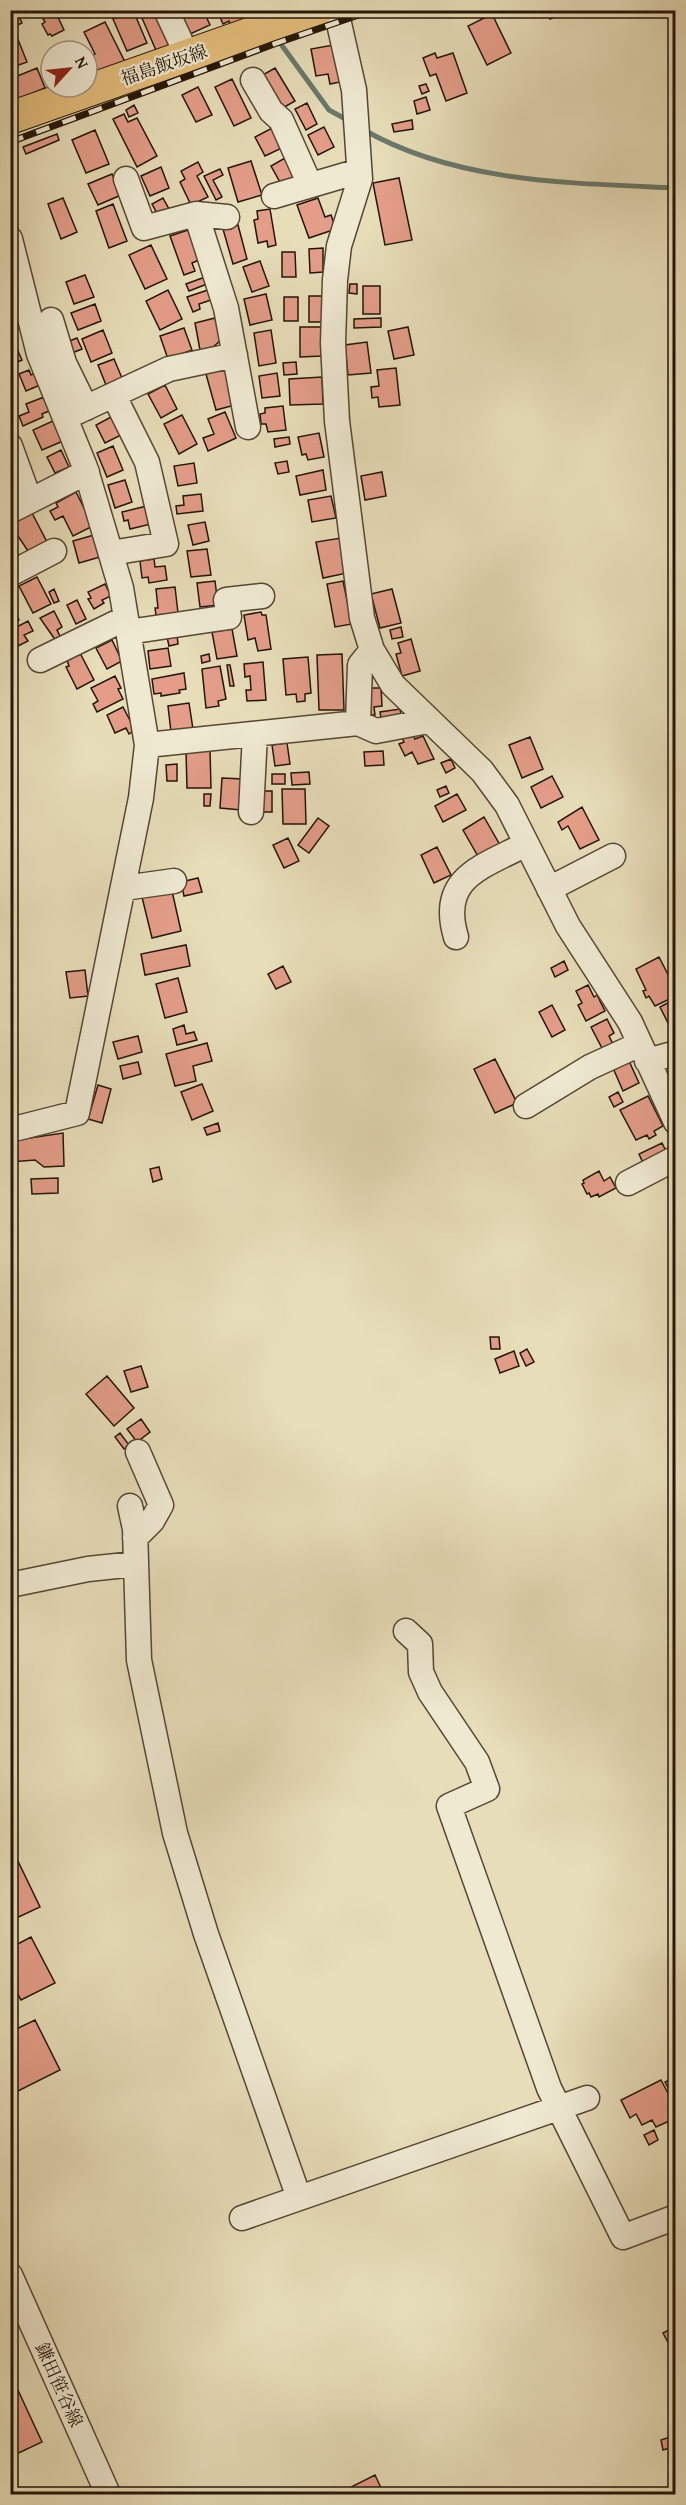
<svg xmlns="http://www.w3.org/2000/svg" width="686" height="2505" viewBox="0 0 686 2505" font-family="'Gentium Book Plus','Noto Serif JP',serif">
  <rect width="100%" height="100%" fill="#e7ddb9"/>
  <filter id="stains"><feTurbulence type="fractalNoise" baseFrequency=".00333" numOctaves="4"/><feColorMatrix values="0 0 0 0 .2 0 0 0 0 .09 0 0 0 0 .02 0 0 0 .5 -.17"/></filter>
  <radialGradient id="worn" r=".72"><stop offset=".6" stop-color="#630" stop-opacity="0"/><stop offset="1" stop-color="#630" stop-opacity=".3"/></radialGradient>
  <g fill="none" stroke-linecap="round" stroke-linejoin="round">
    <path stroke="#69796c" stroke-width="5" d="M 275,36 L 329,110 L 349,121
      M 364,130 C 457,183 571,183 676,188"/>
  </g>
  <path fill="#e49d89" stroke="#241507" stroke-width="1.5" d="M 10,10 L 16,10 L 22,23 L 10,29 Z
    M 133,10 L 147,43 L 127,51 L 113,19 Z
    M 179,10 L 203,10 L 210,25 L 190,34 Z
    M 217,10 L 244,10 L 248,18 L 231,26 L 229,21 L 223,24 Z
    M 546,10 L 564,10 L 565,13 L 550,19 Z
    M 55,11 L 64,30 L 52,36 L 50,34 L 48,35 L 42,24 L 45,22 L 42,17 Z
    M 158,12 L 174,48 L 158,55 L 142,18 Z
    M 492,14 L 511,53 L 487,65 L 468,26 Z
    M 105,22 L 126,64 L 100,76 L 91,56 L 95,54 L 84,32 Z
    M 17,37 L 27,62 L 10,68 L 10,40 Z
    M 333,45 L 340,82 L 330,84 L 328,74 L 316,76 L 311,49 Z
    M 435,53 L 437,58 L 453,53 L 467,93 L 446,101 L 436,74 L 430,76 L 423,58 Z
    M 37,68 L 45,88 L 12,102 L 10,79 Z
    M 275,68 L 295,101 L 281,109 L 261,76 Z
    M 232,79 L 251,118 L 234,126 L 215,87 Z
    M 426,84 L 429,91 L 422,94 L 419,86 Z
    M 198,87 L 212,115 L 196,122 L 182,95 Z
    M 426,97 L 430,110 L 417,114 L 414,101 Z
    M 307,103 L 317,124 L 306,130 L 295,109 Z
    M 134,105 L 138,113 L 129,117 L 126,110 Z
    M 124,114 L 128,122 L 137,118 L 157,156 L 137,167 L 113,119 Z
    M 412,120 L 413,129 L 394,132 L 392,124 Z
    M 274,127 L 284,147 L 265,156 L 255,137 Z
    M 324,127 L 334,147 L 318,155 L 308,135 Z
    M 95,130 L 109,164 L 86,173 L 72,140 Z
    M 57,134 L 59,140 L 26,154 L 23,147 Z
    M 285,158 L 295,176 L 281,184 L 271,166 Z
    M 251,161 L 262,195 L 238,202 L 228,168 Z
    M 198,162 L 203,172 L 197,176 L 208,197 L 191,205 L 180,182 L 185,179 L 181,171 Z
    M 161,167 L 169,188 L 150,196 L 141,176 Z
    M 220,169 L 223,175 L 213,180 L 222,197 L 216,200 L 204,176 Z
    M 112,174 L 121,195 L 98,205 L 88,184 Z
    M 399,178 L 412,240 L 385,245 L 373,183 Z
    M 63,198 L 77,232 L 61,239 L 48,204 Z
    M 163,198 L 169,209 L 158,215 L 152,204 Z
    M 318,198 L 325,217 L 331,215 L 336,229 L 309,238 L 297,205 Z
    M 113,204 L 127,241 L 109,248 L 96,211 Z
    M 270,209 L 276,245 L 268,247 L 267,241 L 258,243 L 254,220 L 258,219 L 257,211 Z
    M 238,225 L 247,259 L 233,264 L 223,229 Z
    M 188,230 L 199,260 L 192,263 L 195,271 L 184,275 L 170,236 Z
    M 151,245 L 167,279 L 145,289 L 129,255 Z
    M 323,248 L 323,272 L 310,273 L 309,249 Z
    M 282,252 L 295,252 L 296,277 L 282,277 Z
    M 260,261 L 269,286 L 252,292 L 243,267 Z
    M 85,275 L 94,297 L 74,304 L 66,282 Z
    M 205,277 L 207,284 L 189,291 L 186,284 Z
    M 350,284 L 357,284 L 357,294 L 349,293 Z
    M 363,286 L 380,286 L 380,314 L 363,314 Z
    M 168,290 L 182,319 L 160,330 L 146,301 Z
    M 208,290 L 211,300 L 199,304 L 200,309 L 193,312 L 187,297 Z
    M 266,294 L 272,320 L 250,325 L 244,299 Z
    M 309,296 L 325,296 L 325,322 L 309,322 Z
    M 284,297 L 298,297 L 298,321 L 284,321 Z
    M 95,304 L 101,321 L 78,330 L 71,313 Z
    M 17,309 L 23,322 L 10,327 L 10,311 Z
    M 215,318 L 221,340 L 213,347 L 200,350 L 195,323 Z
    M 381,318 L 381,327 L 354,328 L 354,319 Z
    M 300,327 L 321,327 L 322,356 L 300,357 Z
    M 408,327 L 414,355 L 394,359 L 388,331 Z
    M 184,328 L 192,350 L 168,359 L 160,336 Z
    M 103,330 L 112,353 L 91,362 L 82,339 Z
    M 271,330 L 276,363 L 259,366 L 254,333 Z
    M 77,338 L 82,349 L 72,353 L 67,342 Z
    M 14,342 L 22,360 L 10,365 L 10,344 Z
    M 367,342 L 371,373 L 348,375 L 345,345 Z
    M 114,359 L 122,378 L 106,385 L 98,365 Z
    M 296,362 L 297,374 L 284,375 L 283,363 Z
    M 396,368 L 400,405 L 379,407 L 378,397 L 372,398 L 371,387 L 379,386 L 377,370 Z
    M 225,369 L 235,405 L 216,410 L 206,374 Z
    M 29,370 L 31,375 L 35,373 L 40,385 L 26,391 L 19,374 Z
    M 277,373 L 280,396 L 262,398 L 259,376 Z
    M 322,377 L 323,404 L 290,405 L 289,379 Z
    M 165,385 L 177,409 L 161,418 L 148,394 Z
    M 44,397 L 49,411 L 42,414 L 43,417 L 23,426 L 19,416 L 29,412 L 26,404 Z
    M 283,406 L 286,430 L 268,432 L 266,424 L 261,424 L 260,414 L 265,413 L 265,408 Z
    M 225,412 L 236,438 L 208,451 L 203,438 L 214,434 L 208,419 Z
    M 182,415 L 197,444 L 179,454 L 164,424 Z
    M 111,417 L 121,435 L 105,443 L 96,425 Z
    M 55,420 L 63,441 L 42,450 L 33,430 Z
    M 319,433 L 324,457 L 308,460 L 306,454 L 302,455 L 298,437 Z
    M 289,437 L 290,444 L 275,447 L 274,439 Z
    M 113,446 L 123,470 L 107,477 L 97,453 Z
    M 61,450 L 69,467 L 55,473 L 47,457 Z
    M 287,461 L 289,472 L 278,474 L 275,463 Z
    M 194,463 L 197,483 L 178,486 L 174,466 Z
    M 323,470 L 326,490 L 300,495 L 296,476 Z
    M 382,472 L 386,496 L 365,500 L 361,476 Z
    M 125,480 L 132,502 L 115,508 L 108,485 Z
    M 76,492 L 93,526 L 73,536 L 63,516 L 55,520 L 50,511 L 58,507 L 56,503 Z
    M 201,494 L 203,511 L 177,514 L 176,506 L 184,505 L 183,496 Z
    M 331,496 L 336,518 L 312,522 L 308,500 Z
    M 147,506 L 151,524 L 130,529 L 128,520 L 124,521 L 122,512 Z
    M 32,513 L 47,542 L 28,551 L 10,524 Z
    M 205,522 L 209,541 L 193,545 L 188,525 Z
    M 94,535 L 100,557 L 79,563 L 73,541 Z
    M 341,538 L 347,573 L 323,578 L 316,542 Z
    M 207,549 L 211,575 L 191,577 L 187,551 Z
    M 154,559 L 155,567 L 165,566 L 167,580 L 149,583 L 148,577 L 142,578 L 140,561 Z
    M 37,577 L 51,604 L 33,613 L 19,586 Z
    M 215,581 L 218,605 L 200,607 L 197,583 Z
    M 343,581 L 352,624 L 335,627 L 327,584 Z
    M 105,584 L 111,596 L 102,600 L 104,603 L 94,609 L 88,599 L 91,598 L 88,592 Z
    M 175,587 L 178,613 L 156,615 L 155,608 L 158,608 L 156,589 Z
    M 54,589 L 59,601 L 54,603 L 49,592 Z
    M 392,589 L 401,623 L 380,628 L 371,594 Z
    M 77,600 L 86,619 L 76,624 L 67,605 Z
    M 10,603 L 19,620 L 10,624 Z
    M 54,611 L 62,627 L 57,630 L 61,638 L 56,641 L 40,618 Z
    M 261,612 L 262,615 L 266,615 L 271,649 L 258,651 L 255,638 L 248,640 L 244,615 Z
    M 28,621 L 33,631 L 24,635 L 28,641 L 18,646 L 11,630 Z
    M 401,627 L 403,637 L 392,639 L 390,630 Z
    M 232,629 L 237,656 L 217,659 L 212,632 Z
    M 177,635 L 178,644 L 169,646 L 167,637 Z
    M 411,639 L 420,671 L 402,676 L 396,654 L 401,653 L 398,643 Z
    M 112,640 L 122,661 L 107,669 L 96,648 Z
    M 168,648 L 171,666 L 150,669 L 148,651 Z
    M 80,653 L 94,680 L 77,689 L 66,667 L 69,666 L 67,660 Z
    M 209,654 L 210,661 L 202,663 L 201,656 Z
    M 342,654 L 344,710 L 319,710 L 317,655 Z
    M 308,657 L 311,693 L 305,694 L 305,701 L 297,702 L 296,694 L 286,695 L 283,659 Z
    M 263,662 L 266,700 L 247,701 L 246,690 L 251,690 L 250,676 L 245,677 L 244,664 Z
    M 227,665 L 230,665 L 234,686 L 230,686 Z
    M 220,666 L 226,699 L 218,701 L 219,706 L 206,708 L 202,669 Z
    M 184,673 L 186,689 L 179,690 L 180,693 L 161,696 L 161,693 L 154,694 L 152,679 Z
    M 115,676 L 121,688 L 118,689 L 123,699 L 97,712 L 93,704 L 98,701 L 91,688 Z
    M 367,688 L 381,688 L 382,706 L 374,707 L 375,715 L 368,715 Z
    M 189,703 L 193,729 L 171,732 L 168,706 Z
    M 123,707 L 135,730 L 129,734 L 126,728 L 115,733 L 107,715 Z
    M 400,709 L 401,715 L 382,724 L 380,712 Z
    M 412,733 L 415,739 L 423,736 L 434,759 L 418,764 L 412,752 L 405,756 L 399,744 L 404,742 L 402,738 Z
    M 530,737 L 543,769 L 522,778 L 509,745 Z
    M 287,743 L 290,764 L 275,766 L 272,745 Z
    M 210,750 L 211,788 L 187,788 L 186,751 Z
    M 383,751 L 384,765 L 365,766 L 364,752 Z
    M 451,759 L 455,768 L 446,773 L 441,763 Z
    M 177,764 L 177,781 L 167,781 L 166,765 Z
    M 309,772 L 310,784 L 292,785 L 291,773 Z
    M 272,774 L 285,774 L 285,784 L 272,784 Z
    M 552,776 L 563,797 L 541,808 L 531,787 Z
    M 222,778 L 243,779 L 241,810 L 220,808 Z
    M 446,786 L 449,793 L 440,797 L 437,790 Z
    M 282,789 L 305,789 L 306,824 L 283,824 Z
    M 258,791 L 272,791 L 272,812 L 258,812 Z
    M 204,794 L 211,794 L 210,806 L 204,806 Z
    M 457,794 L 466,810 L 443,822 L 435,806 Z
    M 582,807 L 599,840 L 580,849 L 568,826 L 562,830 L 558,822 Z
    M 484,817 L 500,845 L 479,858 L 463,830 Z
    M 318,818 L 329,826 L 309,853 L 298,845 Z
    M 288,838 L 299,861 L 284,868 L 273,845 Z
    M 437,847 L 451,875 L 434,883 L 421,855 Z
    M 198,878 L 202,892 L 184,896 L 181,882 Z
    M 172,891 L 181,931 L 152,938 L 142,897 Z
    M 186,945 L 190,966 L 145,975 L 141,954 Z
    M 659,957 L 676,990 L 676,996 L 655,1006 L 649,996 L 646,998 L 643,991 L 646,990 L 636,969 Z
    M 564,961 L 568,970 L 555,977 L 551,968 Z
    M 283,966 L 291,982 L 276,989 L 268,974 Z
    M 85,970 L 88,996 L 70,998 L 66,972 Z
    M 178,978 L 187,1012 L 165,1018 L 156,984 Z
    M 588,985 L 594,997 L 597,995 L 605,1011 L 586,1021 L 578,1005 L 582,1003 L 576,991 Z
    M 675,999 L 676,1019 L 668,1023 L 660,1007 Z
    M 552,1005 L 565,1030 L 552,1037 L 539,1012 Z
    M 607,1019 L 614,1033 L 609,1036 L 614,1046 L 604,1052 L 591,1027 Z
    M 184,1025 L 186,1034 L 194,1032 L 197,1040 L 177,1045 L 173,1029 Z
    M 138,1036 L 142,1052 L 118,1059 L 113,1042 Z
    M 207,1043 L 212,1061 L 193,1066 L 196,1081 L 175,1086 L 166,1054 Z
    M 495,1059 L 517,1103 L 495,1113 L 474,1069 Z
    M 629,1061 L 639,1083 L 623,1091 L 613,1068 Z
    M 138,1062 L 141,1074 L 123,1079 L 120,1066 Z
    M 202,1084 L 213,1111 L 192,1120 L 181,1092 Z
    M 98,1085 L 111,1089 L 102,1123 L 88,1119 Z
    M 618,1092 L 623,1102 L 614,1107 L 609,1097 Z
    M 648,1096 L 663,1126 L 654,1131 L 656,1135 L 649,1139 L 647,1135 L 636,1140 L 620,1110 Z
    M 218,1123 L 220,1131 L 207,1135 L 204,1128 Z
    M 63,1133 L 64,1166 L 44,1167 L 35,1160 L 10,1162 L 10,1141 Z
    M 662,1143 L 667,1153 L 644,1165 L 639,1154 Z
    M 159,1167 L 162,1179 L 153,1182 L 150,1169 Z
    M 599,1171 L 604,1181 L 610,1177 L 616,1188 L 599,1197 L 598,1194 L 591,1197 L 589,1193 L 587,1194 L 582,1184 L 584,1183 L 583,1180 Z
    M 58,1178 L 58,1193 L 32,1194 L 31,1179 Z
    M 490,1337 L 499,1337 L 500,1349 L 491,1349 Z
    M 527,1349 L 534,1362 L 526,1366 L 520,1353 Z
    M 514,1351 L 519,1366 L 500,1373 L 495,1359 Z
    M 141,1366 L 148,1387 L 131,1392 L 124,1371 Z
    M 107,1376 L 134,1408 L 114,1426 L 86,1394 Z
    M 141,1419 L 150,1432 L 137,1442 L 127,1429 Z
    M 120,1433 L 129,1445 L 124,1449 L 115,1437 Z
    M 16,1857 L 40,1907 L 10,1921 L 10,1860 Z
    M 31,1937 L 55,1983 L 21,2000 L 10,1981 L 10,1948 Z
    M 35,2020 L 60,2070 L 10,2095 L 10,2032 Z
    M 675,2077 L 676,2078 L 676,2102 L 665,2082 Z
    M 661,2080 L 676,2108 L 676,2118 L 656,2127 L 652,2120 L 642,2125 L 636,2114 L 630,2118 L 621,2100 Z
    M 654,2130 L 658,2140 L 649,2145 L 644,2135 Z
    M 676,2326 L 676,2357 L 663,2333 Z
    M 10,2373 L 42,2442 L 10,2457 Z
    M 676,2435 L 676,2446 L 663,2450 L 661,2440 Z
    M 375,2475 L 382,2490 L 373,2494 L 354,2494 L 351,2487 Z
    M 563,2488 L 565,2494 L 552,2494 L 551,2492 Z"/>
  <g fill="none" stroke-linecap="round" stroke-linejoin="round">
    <g stroke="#554734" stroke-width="27">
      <path id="minor" d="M 166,10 L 180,40 L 185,58
        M 336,10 L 354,90 L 360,179 L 339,246 L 335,280 L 333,343 L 337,421 L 362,618 L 372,650 L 393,685 L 482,771 L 507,805 L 568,926 L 630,1022 L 676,1122
        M 253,80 L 271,111 L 281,120 L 310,185
        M 126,179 L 144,228 L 196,214 L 227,217
        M 274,196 L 359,171
        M 196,214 L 226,308 L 248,427
        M 10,239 L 39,354 L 85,467 L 121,588 L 147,745 L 141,798 L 77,1113 L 10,1130
        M 51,320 L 64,363 L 86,408
        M 66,417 L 169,369 L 235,355
        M 10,446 L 30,501
        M 10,511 L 87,472
        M 111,553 L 166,544 L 147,462 L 114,396
        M 10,574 L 54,551
        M 128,632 L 229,617 L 226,600 L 262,596
        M 40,660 L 126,618
        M 358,723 L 376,731 L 428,721
        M 147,745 L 358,723 L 360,665 L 372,650
        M 251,812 L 255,734
        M 124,888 L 174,881
        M 549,889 L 613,856
        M 456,937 C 438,877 483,867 526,844
        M 647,1061 L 676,1053
        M 526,1106 L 590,1067 L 640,1044
        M 628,1183 L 676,1158
        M 130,1506 L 135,1529 L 139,1660 L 175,1833 L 206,1934 L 299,2198
        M 135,1538 L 152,1521 L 161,1505 L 138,1452
        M 10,1585 L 88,1569 L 135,1564
        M 406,1631 L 420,1644 L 421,1672 L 430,1692 L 477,1762 L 487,1789 L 449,1806 L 549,2088 L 623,2237 L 676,2217
        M 242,2218 L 587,2098
        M 10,2275 L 108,2494"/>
    </g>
    <g stroke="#241507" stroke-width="34">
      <path id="major" d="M 10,118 L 317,10"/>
    </g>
    <use href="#minor" stroke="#efe9d2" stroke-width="24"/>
    <use href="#major" stroke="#e4be7c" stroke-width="32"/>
    <g stroke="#241507" stroke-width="7">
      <path id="rail" d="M 10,142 L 274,44 L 373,10"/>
    </g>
    <use href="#rail" stroke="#efe9d2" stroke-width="4.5" stroke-dasharray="14" stroke-linecap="butt"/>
  </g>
  <g text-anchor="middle" stroke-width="4.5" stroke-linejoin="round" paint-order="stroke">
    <g font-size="18" fill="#241507" stroke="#efe9d2">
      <text transform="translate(164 65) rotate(-19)" y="6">福島飯坂線</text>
      <text transform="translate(59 2385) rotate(66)" y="6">鎌田笹谷線</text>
    </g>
  </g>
  <rect width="686" height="2505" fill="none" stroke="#e7ddb9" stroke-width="36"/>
  <rect x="12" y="12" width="662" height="2481" fill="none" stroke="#241507" stroke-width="3"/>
  <rect x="18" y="18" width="650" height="2469" fill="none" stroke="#241507" stroke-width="1.5"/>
  <g transform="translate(69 69) rotate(63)"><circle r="28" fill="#efe9d2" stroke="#9e9481" stroke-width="1.5"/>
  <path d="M0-4.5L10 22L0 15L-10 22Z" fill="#8f2418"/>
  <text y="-9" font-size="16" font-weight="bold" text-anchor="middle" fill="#241507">N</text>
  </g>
  <rect width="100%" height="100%" filter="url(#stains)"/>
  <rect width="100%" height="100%" fill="url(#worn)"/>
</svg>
